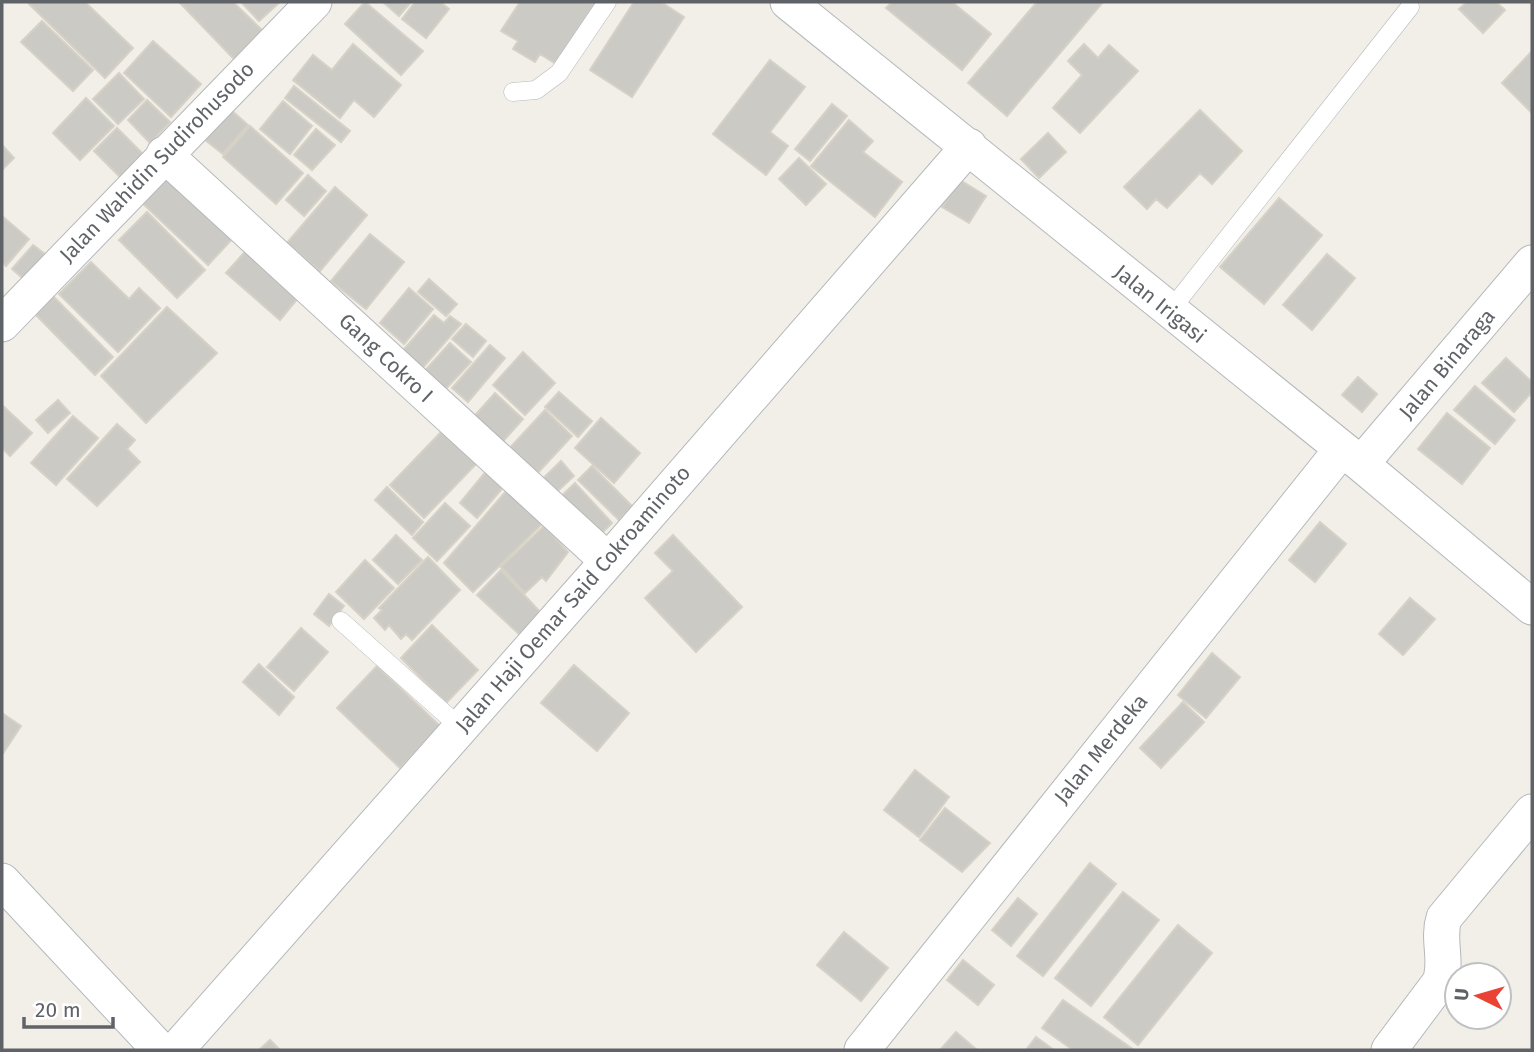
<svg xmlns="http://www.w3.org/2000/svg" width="1534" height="1052" viewBox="0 0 1534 1052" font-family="'Fira Sans',sans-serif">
  <rect width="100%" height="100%" fill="#f1efe8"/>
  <path fill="#cccac5" stroke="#d6d1c6" stroke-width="2" d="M 31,2 L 85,2 L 133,48 L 105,78 L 29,4 Z
    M 179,2 L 233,2 L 262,30 L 234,59 Z
    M 241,2 L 280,2 L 259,21 Z
    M 365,2 L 423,51 L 401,75 L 345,24 Z
    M 383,2 L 411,2 L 399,16 Z
    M 415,2 L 440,2 L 449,9 L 426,38 L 402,19 Z
    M 520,2 L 601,2 L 559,66 L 540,54 L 535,62 L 513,49 L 518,41 L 501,31 Z
    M 634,2 L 661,2 L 684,17 L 632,97 L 590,70 Z
    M 892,2 L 952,2 L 991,34 L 962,70 L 886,8 Z
    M 1037,2 L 1103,2 L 1007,116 L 968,83 Z
    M 1467,2 L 1496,2 L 1505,10 L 1483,33 L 1459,9 Z
    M 42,21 L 93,70 L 73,91 L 21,42 Z
    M 153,41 L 201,84 L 171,117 L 124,73 Z
    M 353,44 L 401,85 L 374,117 L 354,100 L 340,118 L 293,80 L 313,55 L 332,70 Z
    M 1084,44 L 1098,58 L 1109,45 L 1138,71 L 1080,133 L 1053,108 L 1082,75 L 1068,61 Z
    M 1532,51 L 1532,113 L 1502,83 Z
    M 770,60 L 805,87 L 770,132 L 788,146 L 766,175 L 713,134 Z
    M 119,73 L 144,99 L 118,124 L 93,99 Z
    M 294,86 L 350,131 L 341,142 L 285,98 Z
    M 86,98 L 114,126 L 80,160 L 53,133 Z
    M 147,100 L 170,122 L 150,143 L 128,120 Z
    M 283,101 L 312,126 L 290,154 L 260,129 Z
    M 832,104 L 847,116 L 810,161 L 795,149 Z
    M 230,109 L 248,125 L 223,154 L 204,139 Z
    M 1200,110 L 1242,151 L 1212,184 L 1200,173 L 1167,208 L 1156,199 L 1147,209 L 1124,187 Z
    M 849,120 L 873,141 L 863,152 L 902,182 L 875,217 L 811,166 Z
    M 250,126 L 303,173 L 276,204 L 223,157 Z
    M 117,128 L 144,155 L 121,178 L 94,151 Z
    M 316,129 L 335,145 L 312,170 L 294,155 Z
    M 1048,133 L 1066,152 L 1039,178 L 1021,159 Z
    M 2,145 L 14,158 L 2,170 Z
    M 799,158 L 826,184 L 806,205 L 779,179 Z
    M 167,172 L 235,236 L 208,265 L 140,201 Z
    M 308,175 L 326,191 L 304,216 L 286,200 Z
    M 960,180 L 986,196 L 969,223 L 942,207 Z
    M 335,187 L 367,215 L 320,271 L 287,243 Z
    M 1279,198 L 1322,235 L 1264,304 L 1220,267 Z
    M 147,212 L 205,270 L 177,298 L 119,240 Z
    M 2,216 L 29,239 L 6,266 L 2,262 Z
    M 370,234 L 404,262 L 366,309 L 331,281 Z
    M 33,245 L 49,257 L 27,282 L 12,269 Z
    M 250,246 L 303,292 L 280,320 L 226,273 Z
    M 1327,254 L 1355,278 L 1312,330 L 1283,305 Z
    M 91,262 L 129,299 L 139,288 L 160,308 L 118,352 L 59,294 Z
    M 429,279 L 457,304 L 446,316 L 418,292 Z
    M 409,288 L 433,309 L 404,344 L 380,323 Z
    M 49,292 L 113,357 L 95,375 L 31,310 Z
    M 167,307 L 217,353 L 146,423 L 101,376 Z
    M 434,315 L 444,323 L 450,316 L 461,324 L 419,372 L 399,355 Z
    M 466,324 L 486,341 L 473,357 L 452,339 Z
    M 450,343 L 471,362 L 441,394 L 421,375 Z
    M 490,345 L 505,358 L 468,402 L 452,388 Z
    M 523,352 L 555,383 L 525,415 L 493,385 Z
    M 1506,358 L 1532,382 L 1532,392 L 1514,412 L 1482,383 Z
    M 1358,377 L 1377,394 L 1362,412 L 1342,395 Z
    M 1475,386 L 1515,420 L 1495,444 L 1454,410 Z
    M 559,392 L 592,421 L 578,437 L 545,407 Z
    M 495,393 L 523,419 L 498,447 L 470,421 Z
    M 58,400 L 70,413 L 48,433 L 36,420 Z
    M 2,405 L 32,433 L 10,456 L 2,448 Z
    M 545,410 L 572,436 L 532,479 L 504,454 Z
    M 1447,413 L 1490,448 L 1462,484 L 1418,449 Z
    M 73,416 L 98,438 L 56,485 L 31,463 Z
    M 601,418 L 640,453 L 614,483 L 575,448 Z
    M 117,424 L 135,440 L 127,449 L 140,462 L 97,506 L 67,479 Z
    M 445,428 L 479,461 L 424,518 L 390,485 Z
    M 561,461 L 574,476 L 548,500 L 535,486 Z
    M 592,466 L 632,506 L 619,520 L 578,480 Z
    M 488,469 L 506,484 L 477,518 L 460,503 Z
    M 575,483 L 612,523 L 592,543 L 554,503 Z
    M 387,487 L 423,522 L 412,535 L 375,500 Z
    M 507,490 L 543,523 L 473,592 L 444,563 Z
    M 445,503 L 470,526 L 437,561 L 413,538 Z
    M 1320,522 L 1346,544 L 1315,582 L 1289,560 Z
    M 544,526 L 568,552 L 546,581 L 542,577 L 525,593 L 501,567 Z
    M 396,535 L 422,560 L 398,584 L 373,560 Z
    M 673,535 L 742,607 L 696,652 L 645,598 L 673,571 L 655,553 Z
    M 428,557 L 460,590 L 412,640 L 406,634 L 401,639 L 389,625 L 385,630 L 374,618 L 382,610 L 379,608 Z
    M 365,560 L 394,588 L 364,619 L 336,592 Z
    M 501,570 L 542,614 L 520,635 L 477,595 Z
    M 329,594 L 344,606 L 329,626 L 314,614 Z
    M 1410,598 L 1435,619 L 1403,655 L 1379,634 Z
    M 432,625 L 478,670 L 446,703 L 401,658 Z
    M 301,628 L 328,652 L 294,691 L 267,667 Z
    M 1212,653 L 1240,677 L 1206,718 L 1178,695 Z
    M 259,664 L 294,697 L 279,715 L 243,682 Z
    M 574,665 L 629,713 L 597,751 L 541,703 Z
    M 377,666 L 440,726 L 400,768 L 337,708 Z
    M 1183,702 L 1204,722 L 1161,768 L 1140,748 Z
    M 2,713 L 21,726 L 2,755 Z
    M 915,770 L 949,797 L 919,837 L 884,810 Z
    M 945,808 L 990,843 L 962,872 L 920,840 Z
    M 1090,863 L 1116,884 L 1043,976 L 1017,956 Z
    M 1123,892 L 1159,920 L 1091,1006 L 1055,978 Z
    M 1018,898 L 1037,914 L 1011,946 L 992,930 Z
    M 1178,925 L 1212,953 L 1138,1045 L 1104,1017 Z
    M 844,932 L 888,968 L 861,1001 L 817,965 Z
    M 963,960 L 994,985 L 978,1005 L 947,980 Z
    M 1063,1000 L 1134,1050 L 1073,1050 L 1042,1028 Z
    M 956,1032 L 977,1050 L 940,1050 Z
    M 1036,1037 L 1054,1050 L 1026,1050 Z
    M 270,1040 L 280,1050 L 259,1050 Z"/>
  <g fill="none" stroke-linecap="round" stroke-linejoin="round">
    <g stroke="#b5b8bc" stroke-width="19">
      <path id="lane" d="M 513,92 L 536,90 L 559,73 L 607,2
        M 1169,312 L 1410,7
        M 341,621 L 461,728"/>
    </g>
    <g stroke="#b5b8bc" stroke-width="37">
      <path id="street" d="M 788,2 L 1361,464 L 1532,607
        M 164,154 L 608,561
        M 2,324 L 314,2
        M 1361,464 L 1532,263
        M 2,881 L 160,1050
        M 176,1050 L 608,561 L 969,146
        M 862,1050 L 1342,449
        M 1389,1050 L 1440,982 C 1448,960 1437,940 1444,918 L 1532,812"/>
    </g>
    <use href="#lane" stroke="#fff" stroke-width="18"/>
    <use href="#street" stroke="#fff" stroke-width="35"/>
  </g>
  <g text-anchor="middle" stroke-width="7" stroke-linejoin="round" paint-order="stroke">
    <g font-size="21" fill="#5f6368" stroke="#fff">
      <text transform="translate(157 162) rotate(-46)" y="7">Jalan Wahidin Sudirohusodo</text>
      <text transform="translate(1160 304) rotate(39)" y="7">Jalan Irigasi</text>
      <text transform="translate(386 358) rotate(43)" y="7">Gang Cokro I</text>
      <text transform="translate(1447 364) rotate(-50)" y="7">Jalan Binaraga</text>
      <text transform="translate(573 599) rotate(-49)" y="7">Jalan Haji Oemar Said Cokroaminoto</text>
      <text transform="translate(1101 749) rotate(-51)" y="7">Jalan Merdeka</text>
    </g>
  </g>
  <rect width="1534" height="1052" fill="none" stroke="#5f6368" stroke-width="7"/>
  <g transform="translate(1478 996) rotate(275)"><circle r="33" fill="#ffffff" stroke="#bfc1c3" stroke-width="2"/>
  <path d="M0-5L12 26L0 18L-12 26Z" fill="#ea4335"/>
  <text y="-10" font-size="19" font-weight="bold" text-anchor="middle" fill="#5f6368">U</text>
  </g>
  <path d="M24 1017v10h89v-10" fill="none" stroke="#5f6368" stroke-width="3.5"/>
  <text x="35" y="1017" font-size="21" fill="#5f6368" stroke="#ffffff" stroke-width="5" paint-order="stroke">20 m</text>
</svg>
